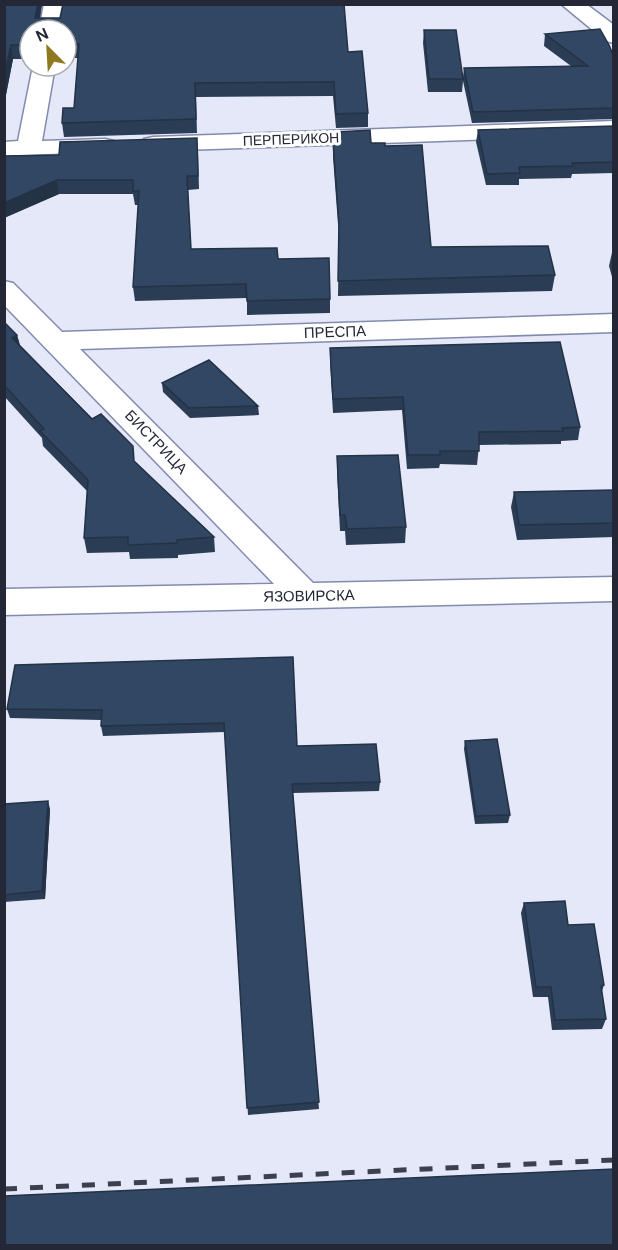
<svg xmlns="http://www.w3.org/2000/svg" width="618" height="1250" viewBox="0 0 618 1250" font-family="'DM Sans',sans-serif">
  <rect width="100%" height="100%" fill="#e5e8f8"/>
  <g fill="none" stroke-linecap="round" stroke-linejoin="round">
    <g stroke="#838aae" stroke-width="3">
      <path id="street" d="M 44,4 L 66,4 L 61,30 L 39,30 Z
        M 561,4 L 586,4 L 614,25 L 614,43 L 606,41 Z
        M 33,66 L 55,66 L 42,141 L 105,139 L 114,141 L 117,146 L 114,151 L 4,156 L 4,142 L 18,141 Z
        M 614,121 L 614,135 L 153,151 L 144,149 L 141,144 L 144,139 L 153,137 Z
        M 4,281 L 13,283 L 62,332 L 614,314 L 614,332 L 80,349 L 313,583 L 614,577 L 614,601 L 4,615 L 4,589 L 274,584 L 4,305 Z"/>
    </g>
    <use href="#street" fill="#fff" fill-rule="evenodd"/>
    <path stroke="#3c3f4e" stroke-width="5" stroke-dasharray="13 13" stroke-linecap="butt" d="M 4,1189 L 614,1160"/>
  </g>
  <path fill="#2b3d55" d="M 4,4 L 42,4 L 40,18 L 348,52 L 368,113 L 368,127 L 336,128 L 333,96 L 196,97 L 197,133 L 64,137 L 62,123 L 74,108 L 78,58 L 66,58 L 66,30 L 30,30 L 30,59 L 13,59 L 4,105 Z
    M 424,30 L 463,77 L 464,68 L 571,66 L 544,46 L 545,34 L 614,57 L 614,119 L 472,123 L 463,81 L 462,92 L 428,92 L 423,43 Z
    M 614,126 L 614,173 L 572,174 L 571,178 L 519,179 L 519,185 L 486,185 L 476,142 L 478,130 Z
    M 338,132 L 371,143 L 385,146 L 431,247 L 555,275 L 552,291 L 338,296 L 339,238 L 333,157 L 333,142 L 338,141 Z
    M 198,152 L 199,189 L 188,190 L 191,249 L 278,259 L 330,299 L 330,313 L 247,315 L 247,298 L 135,301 L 133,287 L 138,205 L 135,205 L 133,194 L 59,194 L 4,218 L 4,156 Z
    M 613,248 L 614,248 L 614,284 L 609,266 Z
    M 4,322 L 17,335 L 20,345 L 135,462 L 214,537 L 215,552 L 178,555 L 178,558 L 130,559 L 129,552 L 87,553 L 84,538 L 87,491 L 43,446 L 42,438 L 4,396 Z
    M 330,348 L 580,427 L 578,440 L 561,441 L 561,444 L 479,445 L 477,465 L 440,464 L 439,468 L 407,469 L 402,410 L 333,413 L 330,362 Z
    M 162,383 L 258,406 L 259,415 L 190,418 L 163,392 Z
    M 337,456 L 406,527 L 405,543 L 346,545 L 345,531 L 340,531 L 337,472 Z
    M 614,490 L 614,537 L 517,540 L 511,507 L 514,492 Z
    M 293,657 L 297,746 L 380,782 L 379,791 L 293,793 L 319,1109 L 248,1115 L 225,732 L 103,736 L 101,726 L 101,720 L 10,718 L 7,709 Z
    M 465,741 L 510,815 L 508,823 L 475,824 L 464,749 Z
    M 4,804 L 50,809 L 45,899 L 4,902 Z
    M 524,903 L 568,925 L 604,985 L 602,991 L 606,1019 L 602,1029 L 552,1030 L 548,997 L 533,997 L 521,913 Z"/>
  <path fill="#233245" d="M 38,4 L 42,4 L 38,30 L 35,18 Z
    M 11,45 L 13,59 L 4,105 L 4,77 Z
    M 57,180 L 59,194 L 4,218 L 4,203 Z
    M 17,335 L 21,350 L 12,338 Z
    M 48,801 L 50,809 L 45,899 L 42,891 Z"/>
  <path fill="#324763" stroke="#233245" stroke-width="1.5" d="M 4,4 L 38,4 L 35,18 L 60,18 L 63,4 L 344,4 L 348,52 L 362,51 L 368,113 L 336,114 L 334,82 L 195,83 L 196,119 L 62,123 L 63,108 L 74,108 L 79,44 L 66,45 L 66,30 L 30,30 L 30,45 L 11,45 L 4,77 Z
    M 600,29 L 609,45 L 614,57 L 614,108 L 473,112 L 464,68 L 588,66 L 545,34 Z
    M 424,30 L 456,30 L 463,79 L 429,79 Z
    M 614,126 L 614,162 L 572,163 L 573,166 L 519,167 L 520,173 L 487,174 L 478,130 Z
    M 370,130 L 371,143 L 385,143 L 385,146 L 422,145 L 431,247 L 548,246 L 555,275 L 338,281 L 339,223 L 333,142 L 339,141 L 338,132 Z
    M 197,138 L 198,176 L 187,176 L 191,249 L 277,248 L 278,259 L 329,258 L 330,299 L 247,301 L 246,284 L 133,287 L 139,191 L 133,191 L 133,180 L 57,180 L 4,203 L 4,156 L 59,155 L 60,142 Z
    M 4,322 L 17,335 L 12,338 L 92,419 L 101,414 L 133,446 L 134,461 L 214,537 L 177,540 L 177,543 L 128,545 L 128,537 L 84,538 L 88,480 L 40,431 L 44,429 L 4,385 Z
    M 560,342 L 580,427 L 562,428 L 563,431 L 479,432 L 479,451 L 440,451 L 440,455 L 408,455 L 403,397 L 333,399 L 330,348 Z
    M 209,360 L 258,406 L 189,408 L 162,383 Z
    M 398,455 L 406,527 L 347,529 L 345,515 L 340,515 L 337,456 Z
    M 614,490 L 614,523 L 519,525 L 514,492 Z
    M 293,657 L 297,746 L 376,744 L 380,782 L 292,784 L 319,1102 L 247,1108 L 224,723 L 101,726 L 102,710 L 7,709 L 15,665 Z
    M 497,739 L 510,815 L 476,816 L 465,741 Z
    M 48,801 L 42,891 L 4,895 L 4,804 Z
    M 565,901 L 568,925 L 594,924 L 604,985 L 601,986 L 606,1019 L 555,1020 L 551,987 L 536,987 L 524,903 Z
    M 614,1169 L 614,1245 L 4,1245 L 4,1196 Z"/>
  <g text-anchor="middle" stroke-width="6" stroke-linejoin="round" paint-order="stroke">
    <g font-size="14" fill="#242736" stroke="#fff">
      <text transform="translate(291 139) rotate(-2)" y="5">ПЕРПЕРИКОН</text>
    </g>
    <g font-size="15" fill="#242736" stroke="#fff">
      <text transform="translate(335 332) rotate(-2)" y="5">ПРЕСПА</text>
      <text transform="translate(156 442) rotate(46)" y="5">БИСТРИЦА</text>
      <text transform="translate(309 596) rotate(-1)" y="5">ЯЗОВИРСКА</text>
    </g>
  </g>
  <rect width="618" height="1250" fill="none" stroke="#242736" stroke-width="12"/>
  <g transform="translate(48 48) rotate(336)"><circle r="28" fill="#ffffff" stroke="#a7a9af" stroke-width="1.5"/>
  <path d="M0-4.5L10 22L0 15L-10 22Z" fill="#8e791f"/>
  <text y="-9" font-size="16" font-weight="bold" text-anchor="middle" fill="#242736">N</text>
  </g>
</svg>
